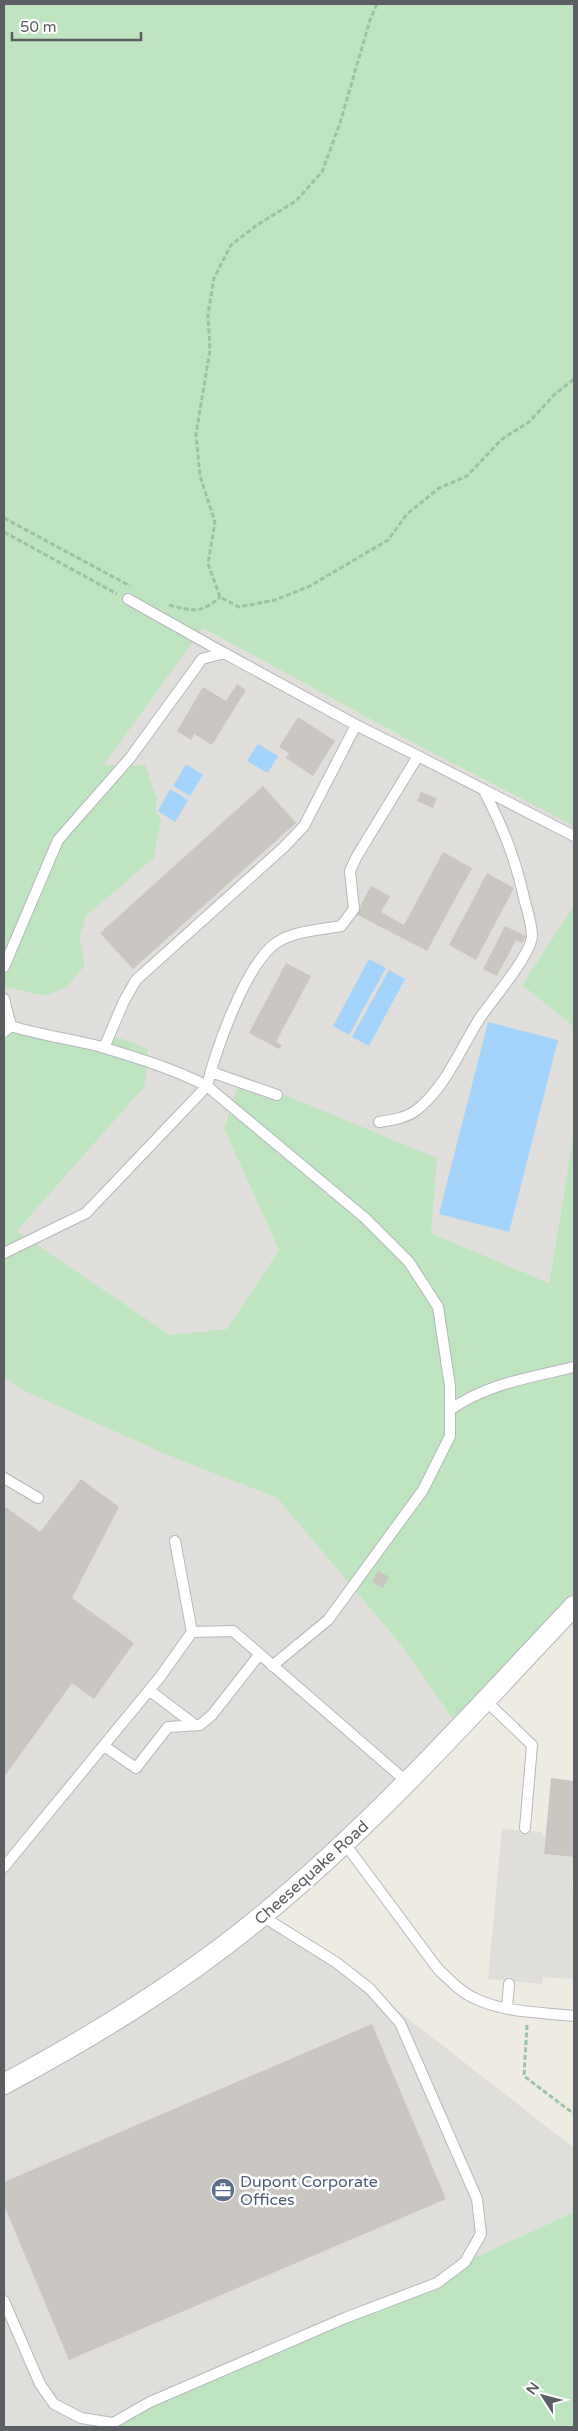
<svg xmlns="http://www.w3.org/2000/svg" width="578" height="2431" viewBox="0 0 578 2431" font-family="'Varela Round',sans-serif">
  <rect width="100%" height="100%" fill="#edebe2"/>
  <path fill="#e0deda" d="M 203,628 L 425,749 L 574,826 L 574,905 L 522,985 L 574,1027 L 574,1132 L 549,1283 L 431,1233 L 224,1129 L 279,1250 L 227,1330 L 170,1335 L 17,1231 L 145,1086 L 104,1048 L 11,1026 L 4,999 L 4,987 L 45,996 L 85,965 L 80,937 L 86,916 L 154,858 L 161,820 L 156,811 L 157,799 L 104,765 Z
    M 4,1376 L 20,1389 L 165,1454 L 277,1498 L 401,1645 L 459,1728 L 262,1917 L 370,1989 L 574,2148 L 574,2212 L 465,2262 L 437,2283 L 104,2427 L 4,2427 Z
    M 502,1829 L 542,1832 L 542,1835 L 545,1836 L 544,1854 L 574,1857 L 572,1892 L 574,1892 L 574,1979 L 543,1977 L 542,1984 L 488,1979 Z"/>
  <path fill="#bfe4c0" d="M 4,4 L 574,4 L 574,826 L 425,749 L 203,628 L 104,765 L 145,765 L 157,799 L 156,811 L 161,820 L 154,858 L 86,916 L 80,937 L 85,965 L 67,987 L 45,996 L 4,987 Z
    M 574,905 L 574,1027 L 522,985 Z
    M 4,999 L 11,1026 L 104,1048 L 117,1037 L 148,1049 L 145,1086 L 17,1231 L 170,1335 L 227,1329 L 279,1250 L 224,1129 L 241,1077 L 437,1158 L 431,1233 L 549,1283 L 574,1132 L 574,1606 L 459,1728 L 401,1645 L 277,1498 L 165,1454 L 20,1389 L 4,1376 Z
    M 574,2212 L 574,2427 L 104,2427 L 437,2283 L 465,2262 Z"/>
  <path fill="#a4d3fb" d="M 258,744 L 278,756 L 268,773 L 247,761 Z
    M 186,764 L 203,775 L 190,796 L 173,786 Z
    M 170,789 L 188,800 L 175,822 L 158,811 Z
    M 369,959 L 386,968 L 349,1035 L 333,1026 Z
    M 389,970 L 405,979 L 369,1046 L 352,1037 Z
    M 488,1022 L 558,1040 L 509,1232 L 439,1214 Z"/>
  <path fill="#cac7c2" d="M 237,684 L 246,690 L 212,745 L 194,734 L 191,740 L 177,731 L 203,687 L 226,701 Z
    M 298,717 L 335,741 L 313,776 L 286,758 L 289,753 L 279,747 Z
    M 263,786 L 296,823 L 133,969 L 100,933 Z
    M 421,792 L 437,798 L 433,808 L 417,801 Z
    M 443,852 L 472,868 L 427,951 L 356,914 L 371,886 L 390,896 L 381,912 L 404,925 Z
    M 487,873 L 514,888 L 476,960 L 449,945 Z
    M 505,926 L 526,936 L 522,943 L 516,940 L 497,976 L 483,969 Z
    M 286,963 L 311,976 L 276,1042 L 282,1045 L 279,1049 L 249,1033 Z
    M 81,1479 L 119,1507 L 72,1598 L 134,1643 L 94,1699 L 72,1683 L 4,1777 L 4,1509 L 6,1507 L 40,1532 Z
    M 378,1571 L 389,1577 L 383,1588 L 372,1582 Z
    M 551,1778 L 574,1781 L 574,1857 L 544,1854 Z
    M 372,2024 L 446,2199 L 69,2360 L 4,2205 L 4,2182 Z"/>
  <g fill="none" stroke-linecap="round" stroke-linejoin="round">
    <g stroke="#b5b8bc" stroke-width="12">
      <path id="lane" d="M 128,599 L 224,653
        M 418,756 L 574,836
        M 4,967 L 58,840 L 130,758 L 202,659 L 224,653 L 356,725 L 418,756 L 357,856 L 350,871 L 354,909 L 341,926 C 319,930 288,931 271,947 C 243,973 216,1049 207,1086 L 86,1213 L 4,1253
        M 4,999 L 11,1026
        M 4,1032 L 11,1026 C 40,1035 69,1039 98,1046 C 135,1057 174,1069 207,1086 L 365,1218 L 409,1262 L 438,1307 L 450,1386 L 450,1436 L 423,1490 L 328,1620 L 272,1666
        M 104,1048 L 124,1001 L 136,980 L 284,847 L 304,826 L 356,725
        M 211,1072 L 277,1095
        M 379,1122 C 392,1120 407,1118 418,1109 C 447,1085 460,1049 480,1018 C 492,1000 531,955 532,936 C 532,925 528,913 525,902 C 516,860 503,827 483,789
        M 450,1410 C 486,1384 532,1377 574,1367
        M 4,1478 L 38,1498
        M 175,1541 L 192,1632
        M 149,1690 L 195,1725
        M 486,1701 L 532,1745 L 525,1828
        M 104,1746 L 136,1768 L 168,1727 L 200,1725 L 212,1715 L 259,1655
        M 345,1844 L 438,1969 C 449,1979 460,1992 474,1998 C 504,2013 541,2012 574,2016
        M 4,1867 L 160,1677 L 192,1632 L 233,1631 L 406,1781
        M 507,2008 L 509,1984
        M 4,2301 L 40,2384 L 54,2404 L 81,2418 L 113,2423 L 150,2402 L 345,2318 L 437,2283 L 465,2262 L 481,2234 L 477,2199 L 400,2023 L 370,1989 L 337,1963 L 262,1916"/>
    </g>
    <g stroke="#b5b8bc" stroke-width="22">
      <path id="street" d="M 4,2084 C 95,2035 184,1981 263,1915 C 376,1822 474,1712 574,1606"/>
    </g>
    <path stroke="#99c4a6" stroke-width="3" stroke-dasharray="5 2.5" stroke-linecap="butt" d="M 377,4 L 370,20 L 340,123 L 322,172 L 296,201 L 257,225 L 231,245 L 214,278 L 208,314 L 210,350 L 196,434 L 200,476 L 215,522 L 208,564 L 220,597 L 239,607 L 275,600 L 310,586 L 388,540 L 407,514 L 439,488 L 467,476 L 502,439 L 529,422 L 555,394 L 574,379
      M 4,518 L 130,586
      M 4,532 L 117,594
      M 169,605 C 192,611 201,614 220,597
      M 527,2025 L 524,2076 L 574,2114"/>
    <use href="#lane" stroke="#fff" stroke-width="10"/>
    <use href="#street" stroke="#fff" stroke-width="20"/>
  </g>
  <defs>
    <g id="office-disc" transform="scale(1.25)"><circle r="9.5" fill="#5c6f8a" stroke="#fff"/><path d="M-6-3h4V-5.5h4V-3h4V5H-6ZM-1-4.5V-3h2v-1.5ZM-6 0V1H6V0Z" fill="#fff"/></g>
  </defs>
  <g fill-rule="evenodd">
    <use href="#office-disc" x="223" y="2190"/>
  </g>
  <g text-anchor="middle" stroke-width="5" stroke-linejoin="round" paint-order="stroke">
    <g font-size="16" fill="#5b5e62" stroke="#fff">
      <text transform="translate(311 1872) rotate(-42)" y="6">Cheesequake Road</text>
    </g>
    <g font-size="16" fill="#4e5e75" stroke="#fff" text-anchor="start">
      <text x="240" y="2187">Dupont Corporate<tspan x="240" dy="18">Offices</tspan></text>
    </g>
  </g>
  <rect width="578" height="2431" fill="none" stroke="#5b5e62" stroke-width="10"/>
  <g transform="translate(543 2396) rotate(306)" stroke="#ffffff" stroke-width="4" paint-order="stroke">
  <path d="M0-4L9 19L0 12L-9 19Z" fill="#5b5e62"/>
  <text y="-8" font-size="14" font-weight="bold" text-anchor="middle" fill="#5b5e62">N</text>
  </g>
  <path d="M12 32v8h129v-8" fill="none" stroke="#5b5e62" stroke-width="2.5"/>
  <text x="20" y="32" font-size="15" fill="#5b5e62" stroke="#ffffff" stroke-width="4" paint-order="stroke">50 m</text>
</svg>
